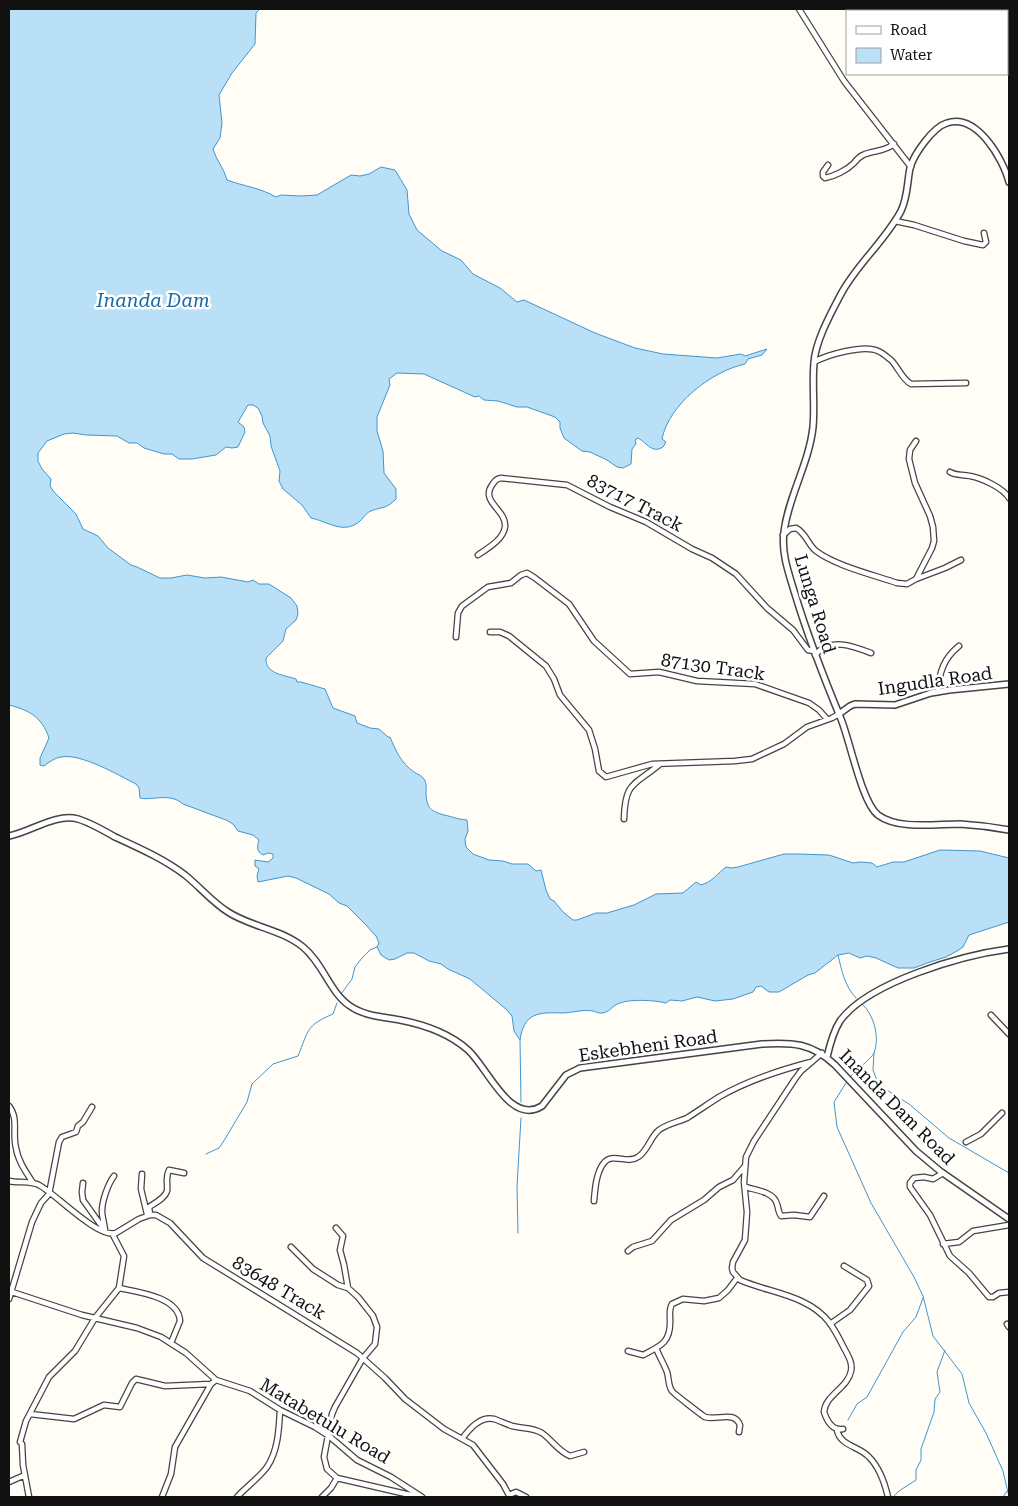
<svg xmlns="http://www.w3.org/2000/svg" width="1018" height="1506" viewBox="0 0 1018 1506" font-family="'Roboto Serif',serif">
  <rect width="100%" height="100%" fill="#fffdf5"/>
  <path fill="#b9e0f7" stroke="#3f96cf" d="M 9,9 L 260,9 L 256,13 L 255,44 L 232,73 L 219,95 L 222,123 L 220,138 L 213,149 C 216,160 224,168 227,180 C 243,186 261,188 276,197 L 281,195 L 301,196 L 317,195 L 351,175 L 360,176 L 369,174 L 381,167 L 395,170 L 407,190 L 409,214 L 417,230 L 442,251 L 461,260 L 473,274 L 500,288 L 517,302 L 524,300 L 595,333 L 635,348 L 663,354 L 717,358 L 741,354 L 745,356 L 767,349 L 762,355 L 748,359 L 745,364 C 712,371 669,404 662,439 L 666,442 L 663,447 C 652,454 647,443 638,438 L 635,440 L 636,444 L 632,449 L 631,464 L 623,468 L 617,467 L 607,460 L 590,452 L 582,451 L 564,438 L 560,428 L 560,422 L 555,417 L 527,407 L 517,407 L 498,401 L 484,400 L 479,396 L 475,397 L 424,374 L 397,373 L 389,379 L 390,385 L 377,417 L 377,431 L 383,451 L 384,473 L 396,489 L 396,499 C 385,510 383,506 371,511 C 365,513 362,521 356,524 C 341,533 326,521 311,518 L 302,505 L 283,489 L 279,481 L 280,471 L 271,446 L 270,436 L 263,423 L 262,416 L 258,408 L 253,405 L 248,405 L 238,422 L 244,427 L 245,432 L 238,447 L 232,448 L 226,447 L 216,455 L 192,459 L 179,459 L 172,454 L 164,454 L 144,448 L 137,443 L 129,443 L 117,436 L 86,435 L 73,433 L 64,434 L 47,441 L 38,453 L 38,461 L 42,469 L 51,479 L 50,486 L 54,492 L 76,514 L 83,529 L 98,536 L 108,548 L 131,565 L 137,567 L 160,578 L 171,578 L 187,575 L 205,578 L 221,577 L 248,582 L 253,580 L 259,584 L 269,584 L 291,598 L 297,606 L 298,614 L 296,620 L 286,629 L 283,641 L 266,658 C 265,674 284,675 296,679 L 297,682 L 301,682 L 325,689 L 333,708 L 355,716 L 357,723 L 370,728 L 379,729 L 388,737 L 390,737 C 396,751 401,763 414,772 C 417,774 421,775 424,779 C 427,783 426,789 426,794 C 427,809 431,811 444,815 C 454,817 456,819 467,820 L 468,831 L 465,839 L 466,847 L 473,854 L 489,860 L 503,861 L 512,864 L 528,864 L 536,871 L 541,870 L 546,890 L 550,899 L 554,901 L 563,912 L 573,920 L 577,920 L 596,913 L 607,913 L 634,905 L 656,894 L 683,893 L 696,882 L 701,885 C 712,882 718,873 726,867 L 731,868 L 738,867 L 784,854 L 797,854 L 829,855 L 853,863 L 860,862 L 872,863 L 877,867 L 893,862 L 904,862 L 940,850 L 980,851 L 1009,858 L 1009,922 L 969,935 L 963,947 L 957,951 L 946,957 L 930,962 L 914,968 L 898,968 L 876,958 L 867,956 L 860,958 L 849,953 L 838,955 L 815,973 L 808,975 L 779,992 L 769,992 L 761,986 L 756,987 L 753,992 L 733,999 L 715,1001 L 697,997 L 682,1001 L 670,1000 L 666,1003 C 654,1000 630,999 620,1003 C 612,1005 609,1014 600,1013 C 597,1013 595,1011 593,1011 C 583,1009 572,1013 562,1013 C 538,1012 524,1013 520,1040 L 514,1031 L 512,1016 L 507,1010 L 470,979 L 448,969 L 441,964 L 429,961 L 414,953 L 407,953 L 395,959 L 389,960 L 381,955 L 377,947 L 379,943 L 376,936 L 364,923 L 347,906 L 339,903 L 329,894 L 296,878 L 288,876 L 258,882 L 257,876 L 259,869 L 255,866 L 255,860 L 268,862 L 273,858 L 273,854 L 268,853 L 263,855 C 256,851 257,847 259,840 L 253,835 L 238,831 L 233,824 L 226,820 L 183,804 C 169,792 153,801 140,798 L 139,788 L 136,784 C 118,775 81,753 61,757 C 55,758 49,762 44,766 L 40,765 L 40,758 L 49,738 C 42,717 29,710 9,705 Z"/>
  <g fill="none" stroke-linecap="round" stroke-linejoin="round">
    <path stroke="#3f96cf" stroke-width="1" d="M 838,955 C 842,971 844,985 856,998
      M 341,994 L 352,979 L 355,967 L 362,958 L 370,950 L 377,947
      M 520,1040 L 521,1102
      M 874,1053 L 873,1070 L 876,1078 L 882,1087 L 909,1104 L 949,1138 L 1009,1173
      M 851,1076 C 856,1070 871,1059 874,1053 C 880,1037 874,1015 862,1004
      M 846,1083 L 834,1102 L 837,1127 L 871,1203 L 914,1277 L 923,1296 L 933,1336 L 962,1374 L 969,1403 L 986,1433 L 1003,1471 L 1009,1497
      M 206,1154 L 219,1148 L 225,1139 L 247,1102 L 252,1084 L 273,1064 L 298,1056 C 309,1030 305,1026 333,1014 L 337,1003
      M 518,1233 L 517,1186 L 521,1118
      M 848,1420 L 857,1404 L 867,1397 L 903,1332 L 916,1317 L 923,1298
      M 894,1496 L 899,1491 L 916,1480 L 916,1470 L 921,1460 L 921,1449 L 934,1412 L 935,1399 L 940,1392 L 937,1372 L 945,1350
      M 1003,1497 L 1007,1491"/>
    <g stroke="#444" stroke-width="7">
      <path id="minor" d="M 799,9 L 844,81 L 911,167
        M 828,165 L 823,172 L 823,176 L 825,178 C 835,176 847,170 854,163 C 857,159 859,157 863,155 C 874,150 884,152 894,144
        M 895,221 L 914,225 L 964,241 L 983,245 L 986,242 L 984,233
        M 814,362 C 827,355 864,344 878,351 C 883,353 887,357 891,360 C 898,367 902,379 911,384 L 966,383
        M 950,472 C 956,476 963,474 970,476 C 982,478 1003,488 1009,498
        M 783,535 L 790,529 L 796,528 C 806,533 808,545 816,551 C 836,566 874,575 897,583 L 907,584 L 916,579 L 932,548 L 934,541 L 933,527 L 930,516 L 915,483 L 909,459 L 910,450 L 916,441
        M 478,555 C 488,548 503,540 505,527 C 507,510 480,502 492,485 C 495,481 496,479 501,478 L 567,485 L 610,507 L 646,522 L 692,549 L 712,558 L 736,574 L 767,608 L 793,630 L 808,650 L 814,651
        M 916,579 L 945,568 L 961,560
        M 490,632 L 500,632 L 509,636 L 546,666 L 554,679 L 560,695 L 589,730 L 595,749 L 599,771 L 606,777 L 652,764 L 735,761 L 752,759 L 784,744 L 807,727 L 832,718 L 839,714
        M 456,637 L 458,613 L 462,606 L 488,587 L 511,583 L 521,575 L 527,573 L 535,578 L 569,604 L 594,641 L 630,674 L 659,672 L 697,681 L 755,684 L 809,703 L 819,710 L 827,719
        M 815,655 C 830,637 853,646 871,653
        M 938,692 C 939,672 944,658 959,646
        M 624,819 C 625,781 634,786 660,764
        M 991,1015 L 1009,1034
        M 822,1053 L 801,1071 L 795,1079 L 754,1141 L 746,1157 L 744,1182 L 747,1212 L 745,1240 L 733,1262 L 732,1268 L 733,1272 L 740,1280 C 770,1293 808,1295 829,1322 C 835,1330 839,1338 843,1346 C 847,1354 853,1362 851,1371 C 848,1388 825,1395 824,1412 C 827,1421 832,1431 843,1429
        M 9,1106 C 19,1119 12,1132 16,1148 C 18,1161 26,1172 33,1183
        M 966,1142 L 981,1134 L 1002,1113
        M 943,1173 L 933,1179 L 924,1177 L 914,1178 L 910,1183 L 910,1187 L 930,1215 L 950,1256 L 969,1273 L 989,1297 L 993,1297 L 999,1293 L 1009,1292
        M 142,1174 L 141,1189 L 147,1214
        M 9,1181 C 18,1183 31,1181 39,1185 C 56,1194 98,1239 116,1233 L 139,1219 L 150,1215 L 156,1215 L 170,1223 L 203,1258 L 357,1353 L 385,1378 L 405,1399 L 444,1429 L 473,1445 L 503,1484 L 510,1497
        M 83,1183 L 82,1192 L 83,1200 L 103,1228
        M 745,1187 C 756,1190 774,1192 777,1204 C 779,1210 778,1212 781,1216 L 794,1215 L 810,1217 L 824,1196
        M 594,1201 C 595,1189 596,1174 603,1164 C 612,1151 627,1165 638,1157 C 648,1151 650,1137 659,1130 C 667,1124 678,1122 687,1118 C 698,1111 708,1104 719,1097 C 747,1081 780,1070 811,1062
        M 150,1215 L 149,1207 C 155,1203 165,1198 167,1191 C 168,1183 165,1178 169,1170 L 184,1173
        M 336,1228 L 343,1236 L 340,1250 L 344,1265 L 348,1288
        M 105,1232 C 105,1225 102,1218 102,1211 C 102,1201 108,1184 114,1176
        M 943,1244 L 959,1242 L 973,1231 L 1009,1225
        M 291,1247 L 313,1269 L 338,1285 L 348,1288 L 358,1297 L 373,1316 L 377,1327 L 375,1344 L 363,1358 L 335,1407 L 332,1414 L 324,1457 L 327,1469 L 337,1478 L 331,1488 L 322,1497
        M 628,1251 L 633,1247 L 652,1241 L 671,1220 L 704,1200 L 719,1187 L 733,1180 L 745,1166
        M 119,1288 C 138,1292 179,1297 180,1321 L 171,1343
        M 9,1291 L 82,1315 L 137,1328 L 161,1337 L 186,1353 L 216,1380 L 250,1391 L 280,1410 L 315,1427 L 329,1436 L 357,1460 L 391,1477 L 422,1497
        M 9,1299 L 32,1222 L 41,1203 L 49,1194 L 59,1142 L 62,1137 L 76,1132 L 78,1126 L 83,1122 L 92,1107
        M 830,1324 L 850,1310 L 869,1286 L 867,1280 L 844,1266
        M 1007,1324 L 1009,1327
        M 656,1348 C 659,1356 664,1364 667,1372 C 669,1378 668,1386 672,1391 C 673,1393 703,1416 705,1417 C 717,1421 734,1410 740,1425 L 739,1432
        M 628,1351 L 643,1355 C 661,1346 671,1342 670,1320 C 670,1314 669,1309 672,1304 L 683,1299 L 704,1301 L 719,1298 L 728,1290 L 737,1278
        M 30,1414 L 74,1419 L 104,1405 L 120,1407 L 132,1383 L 136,1379 L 165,1386 L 211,1384 L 216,1380
        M 837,1430 C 840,1446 859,1446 869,1457 C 879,1467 885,1484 888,1497
        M 462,1439 C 469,1429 481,1416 494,1419 C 500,1421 506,1424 512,1426 C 524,1429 532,1427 542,1433 C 552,1440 558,1451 570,1456 L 584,1452
        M 337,1478 L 419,1497
        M 9,1482 L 25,1475
        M 509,1495 L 516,1492 L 526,1497
        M 29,1497 L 23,1465 L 22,1444 L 20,1442 L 26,1421 L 49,1377 L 75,1351 L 95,1318 L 119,1288 L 124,1256 L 113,1235
        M 162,1497 L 171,1474 L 175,1447 L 211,1384
        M 237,1497 C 246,1487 259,1478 267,1467 C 278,1451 279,1429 280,1410"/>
    </g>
    <g stroke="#444" stroke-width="8">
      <path id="tertiary" d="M 1009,182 C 1003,159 977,113 947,123 C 933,127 914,154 910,168 C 907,183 908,196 901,211 C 885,241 857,264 841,294 C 831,313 815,342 814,363 C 812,384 815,406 813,427 C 809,464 788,497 784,532 C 781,553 789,574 795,594 C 808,637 824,678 841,719 C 850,741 862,803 878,815 C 898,830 936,824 960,824 C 977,825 993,827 1009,830
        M 839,714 L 850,706 L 855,704 L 895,705 L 931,693 L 949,690 L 1009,684
        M 9,836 C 31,832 55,813 78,819 C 91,823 103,830 115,837 C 139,848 164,859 185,875 C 200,887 212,902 228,912 C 251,927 281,929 303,947 C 323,963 330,993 350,1006 C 364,1016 384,1017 400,1020 C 426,1025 449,1033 468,1050 C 488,1068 510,1126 542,1106 L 566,1075 L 580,1068 L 762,1044 C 792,1042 812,1043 835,1065 L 916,1151 L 940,1171 L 1009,1219
        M 827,1057 C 830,1044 833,1032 840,1021 C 868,982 963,955 1009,949"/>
    </g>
    <use href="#minor" stroke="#fff" stroke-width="4.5"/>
    <use href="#tertiary" stroke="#fff" stroke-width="5"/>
  </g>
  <g text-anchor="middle" stroke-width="5" stroke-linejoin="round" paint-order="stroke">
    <g font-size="18" fill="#111" stroke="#fff">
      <text transform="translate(635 503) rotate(27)" y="6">83717 Track</text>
      <text transform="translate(815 604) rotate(73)" y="6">Lunga Road</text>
      <text transform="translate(713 667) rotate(8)" y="6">87130 Track</text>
      <text transform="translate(935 681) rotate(-8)" y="6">Ingudla Road</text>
      <text transform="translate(648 1046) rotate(-8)" y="6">Eskebheni Road</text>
      <text transform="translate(897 1107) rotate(45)" y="6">Inanda Dam Road</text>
      <text transform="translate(279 1288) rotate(31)" y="6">83648 Track</text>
      <text transform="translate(325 1421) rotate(31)" y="6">Matabetulu Road</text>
    </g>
    <g font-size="19" font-style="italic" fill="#1768a6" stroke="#fff">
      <text x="153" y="307">Inanda Dam</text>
    </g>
  </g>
  <rect width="1018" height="1506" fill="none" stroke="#111111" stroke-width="20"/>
  <rect x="846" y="10" width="162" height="65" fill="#ffffff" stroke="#a0a0a0"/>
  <rect x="856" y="26" width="25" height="8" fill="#ffffff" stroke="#a0a0a0"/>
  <text x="890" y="35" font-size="15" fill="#111111">Road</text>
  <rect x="856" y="48" width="25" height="15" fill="#b9e0f7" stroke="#a0a0a0"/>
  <text x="890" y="60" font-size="15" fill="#111111">Water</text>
</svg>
